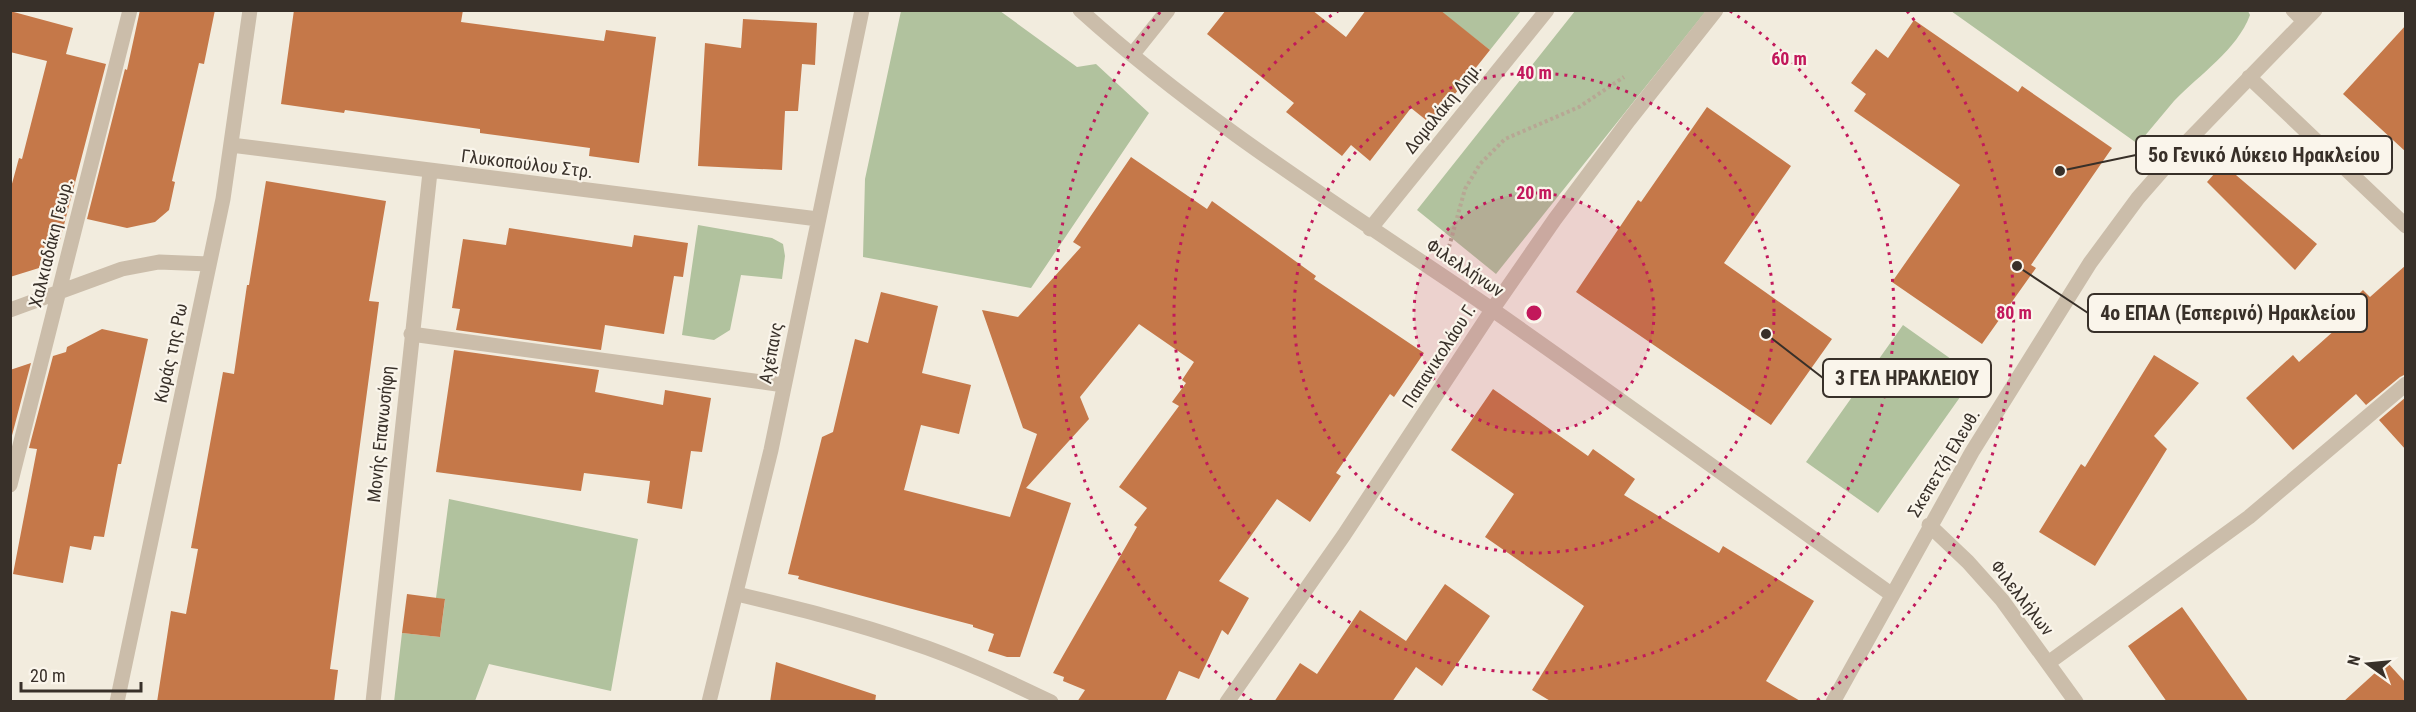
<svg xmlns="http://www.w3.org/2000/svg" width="2416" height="712" viewBox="0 0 2416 712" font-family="'Roboto Condensed',sans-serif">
  <rect width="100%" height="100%" fill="#f2ecde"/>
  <path fill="#b1c29e" d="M 901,11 L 1000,11 L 1077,67 L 1096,64 L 1149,113 L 1031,288 L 863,257 L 865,179 Z
    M 1440,11 L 1521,11 L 1490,50 Z
    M 1575,11 L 1706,11 L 1496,274 L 1417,210 Z
    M 2248,11 L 2250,15 C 2237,50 2200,74 2174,101 C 2162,115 2150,130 2138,144 L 1951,11 Z
    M 698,225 L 772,238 L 783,244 L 785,256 L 782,279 L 741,275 L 730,330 L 714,340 L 682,335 Z
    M 1903,325 L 1975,376 L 1878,513 L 1806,462 Z
    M 449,499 L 638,539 L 611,691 L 489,664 L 475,701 L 394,702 L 402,633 L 440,637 L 445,600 L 436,598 Z"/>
  <path fill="#c57849" d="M 140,10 L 215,10 L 204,64 L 199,63 L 172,181 L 175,182 L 169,210 L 155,222 L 127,228 L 87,219 L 125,69 L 127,70 Z
    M 294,10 L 463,10 L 461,22 L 604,41 L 606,30 L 656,37 L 639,163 L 589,156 L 590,148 L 480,133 L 480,129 L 345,110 L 344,113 L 281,104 Z
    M 1226,10 L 1312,10 L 1346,37 L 1366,10 L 1440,10 L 1490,50 L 1431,124 L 1411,108 L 1370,161 L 1351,145 L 1342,156 L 1286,112 L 1294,103 L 1207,34 Z
    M 10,11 L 73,28 L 66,54 L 106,64 L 59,244 L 46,241 L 39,268 L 10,277 L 10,191 L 19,158 L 22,159 L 47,61 L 10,52 Z
    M 743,19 L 817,23 L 815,65 L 802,64 L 798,111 L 785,111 L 782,170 L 698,166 L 705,43 L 741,48 Z
    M 1914,20 L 2018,92 L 2022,86 L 2112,148 L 2031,265 L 2036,268 L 1982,344 L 1892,282 L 1960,185 L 1854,111 L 1866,94 L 1851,83 L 1876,49 L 1888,58 Z
    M 2406,25 L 2406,152 L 2343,94 Z
    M 1707,107 L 1791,166 L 1724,263 L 1832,339 L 1771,425 L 1576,292 L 1638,200 L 1641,202 Z
    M 1131,157 L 1207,209 L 1212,201 L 1316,276 L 1314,279 L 1424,353 L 1394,397 L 1390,394 L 1336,473 L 1341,476 L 1310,522 L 1277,499 L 1219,581 L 1249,598 L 1228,635 L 1222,630 L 1199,679 L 1179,671 L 1165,702 L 1077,702 L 1085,690 L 1063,681 L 1064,677 L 1053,673 L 1137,527 L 1134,525 L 1147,508 L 1119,487 L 1179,406 L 1172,402 L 1186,383 L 1182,380 L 1194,362 L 1139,324 L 1080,397 L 1089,419 L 1026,488 L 1071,503 L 1020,657 L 1007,657 L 988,651 L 994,634 L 973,627 L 973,625 L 798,579 L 799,576 L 788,574 L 822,437 L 833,432 L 855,339 L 868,343 L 881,292 L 938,306 L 922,373 L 971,385 L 959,434 L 921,425 L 904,490 L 1010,517 L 1037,434 L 1023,428 L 982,310 L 1018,317 L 1081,247 L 1073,242 Z
    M 2223,164 L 2317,244 L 2295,270 L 2207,182 Z
    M 266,181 L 386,201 L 369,301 L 379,302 L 330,669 L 338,670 L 334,702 L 157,702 L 171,611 L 186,614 L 198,549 L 191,548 L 206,466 L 223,372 L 234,374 L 247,285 L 249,285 Z
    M 509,228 L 632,247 L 634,235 L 688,243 L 683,277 L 674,276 L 664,334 L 605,325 L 601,350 L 456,330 L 460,309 L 452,308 L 463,239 L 506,245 Z
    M 2406,265 L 2406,374 L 2400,377 L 2366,405 L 2356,394 L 2293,450 L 2246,398 L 2293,355 L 2299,362 L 2345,321 L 2338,314 L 2363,290 L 2370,297 Z
    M 102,329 L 148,339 L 121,464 L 118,464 L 104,537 L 94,536 L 91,550 L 70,546 L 63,583 L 13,574 L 37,449 L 29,448 L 53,356 L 66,352 L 67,347 Z
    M 454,350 L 599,370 L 595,392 L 663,405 L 665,390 L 711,398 L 702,452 L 691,451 L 682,509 L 647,503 L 650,481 L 584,473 L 581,491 L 436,472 Z
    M 2154,355 L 2199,383 L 2154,436 L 2167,449 L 2095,566 L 2039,532 L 2081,464 L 2085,467 Z
    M 31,363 L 10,443 L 10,370 Z
    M 1493,389 L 1588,456 L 1593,449 L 1635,479 L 1624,495 L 1719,553 L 1723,546 L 1814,601 L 1766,681 L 1802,702 L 1552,702 L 1532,690 L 1584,606 L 1485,537 L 1514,494 L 1451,450 Z
    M 2406,397 L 2406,450 L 2379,420 Z
    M 1445,584 L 1490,616 L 1442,686 L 1416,667 L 1392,702 L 1274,702 L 1300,663 L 1317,674 L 1360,610 L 1406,641 Z
    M 407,594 L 445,599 L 440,637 L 402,633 Z
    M 2182,607 L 2249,702 L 2167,702 L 2128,646 Z
    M 776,662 L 876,695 L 875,702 L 770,702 Z
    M 2387,662 L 2406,683 L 2406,702 L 2343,702 Z"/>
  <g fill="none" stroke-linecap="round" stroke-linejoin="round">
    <path stroke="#b7a794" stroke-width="4" stroke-dasharray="3 3" stroke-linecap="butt" d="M 1449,247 L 1465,189 L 1480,164 L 1505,139 L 1579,107 L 1624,77"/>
    <path stroke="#cbbdaa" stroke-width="15" d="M 1080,10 C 1206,124 1351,213 1490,308 C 1625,402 1757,499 1891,594
      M 2293,10 L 2304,21
      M 1132,55 L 1168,10
      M 2249,77 L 2406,226
      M 231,145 L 818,219
      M 1370,229 L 1547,10
      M 10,310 L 122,269 L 159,262 L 209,264
      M 411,334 L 784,385
      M 10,485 L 130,10
      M 1929,525 L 1968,562 L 2002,600 L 2076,702
      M 737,594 C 795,608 853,622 910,642 C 959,658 1005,680 1051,702
      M 2048,663 L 2249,517 L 2406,384
      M 117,702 L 223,199 L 250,10
      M 373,702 L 430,172
      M 709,702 L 771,450 L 862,10
      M 1227,702 L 1344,535 L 1492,310 L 1555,219 L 1629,120 L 1716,10
      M 1833,702 L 1972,452 L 2090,263 L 2138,198 L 2187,142 L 2315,10"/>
  </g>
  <circle cx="1534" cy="313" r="120" fill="#c2185b" fill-opacity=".12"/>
  <g fill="none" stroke="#c2185b" stroke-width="3" stroke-dasharray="3 6">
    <circle cx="1534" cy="313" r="120"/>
    <circle cx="1534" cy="313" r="240"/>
    <path d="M1730 11A360 360 0 1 1 1338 11"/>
    <path d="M1252 701A480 480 0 0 1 1161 11M1907 11A480 480 0 0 1 1816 701"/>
  </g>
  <g text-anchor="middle" stroke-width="4.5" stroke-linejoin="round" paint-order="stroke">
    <g font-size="18" fill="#383029" stroke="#faf5eb">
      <text transform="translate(1443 108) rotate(-51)" y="6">Δομαλάκη Δημ.</text>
      <text transform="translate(527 164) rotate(7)" y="6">Γλυκοπούλου Στρ.</text>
      <text transform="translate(51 243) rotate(-76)" y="6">Χαλκιαδάκη Γεωρ.</text>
      <text transform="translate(1465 268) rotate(34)" y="6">Φιλελλήνων</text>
      <text transform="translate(171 353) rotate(-78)" y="6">Κυράς της Ρω</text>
      <text transform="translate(771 353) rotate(-79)" y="6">Αχέπανς</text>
      <text transform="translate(1439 356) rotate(-57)" y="6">Παπανικολάου Γ.</text>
      <text transform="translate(381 434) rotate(-84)" y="6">Μονής Επανωσήφη</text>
      <text transform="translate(1944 463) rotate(-59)" y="6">Σκεπετζή Ελευθ.</text>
      <text transform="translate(2022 598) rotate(52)" y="6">Φιλελλήλων</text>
    </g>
  </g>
  <circle cx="1534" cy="313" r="9" fill="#c2185b" stroke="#faf5eb" stroke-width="3"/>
  <g font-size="18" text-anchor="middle" font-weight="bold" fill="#c2185b" stroke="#faf5eb" stroke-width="4.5" stroke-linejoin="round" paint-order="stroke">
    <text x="1789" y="65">60 m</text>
    <text x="1534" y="79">40 m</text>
    <text x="1534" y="199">20 m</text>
    <text x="2014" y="319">80 m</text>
  </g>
  <path fill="none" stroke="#383029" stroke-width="2" d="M2060 171L2136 155M2017 266L2088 313M1766 334L1823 378"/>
  <g fill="#383029" stroke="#faf5eb" stroke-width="2">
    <circle cx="2060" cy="171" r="6"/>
    <circle cx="2017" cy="266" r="6"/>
    <circle cx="1766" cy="334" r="6"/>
  </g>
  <g fill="#faf5eb" stroke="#383029" stroke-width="2">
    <rect x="2136" y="136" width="256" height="38" rx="6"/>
    <rect x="2088" y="294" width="279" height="38" rx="6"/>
    <rect x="1823" y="359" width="168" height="38" rx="6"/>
  </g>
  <g font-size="20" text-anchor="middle" font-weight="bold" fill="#383029">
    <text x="2264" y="162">5ο Γενικό Λύκειο Ηρακλείου</text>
    <text x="2228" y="320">4o ΕΠΑΛ (Εσπερινό) Ηρακλείου</text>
    <text x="1907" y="385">3 ΓΕΛ ΗΡΑΚΛΕΙΟΥ</text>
  </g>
  <rect width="2416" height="712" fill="none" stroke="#383029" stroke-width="24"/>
  <g transform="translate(2368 664) rotate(285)" stroke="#faf5eb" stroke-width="4.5" paint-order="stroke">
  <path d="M0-4.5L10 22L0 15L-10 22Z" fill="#383029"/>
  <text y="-9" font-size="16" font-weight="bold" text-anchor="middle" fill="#383029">N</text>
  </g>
  <path d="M21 682v9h120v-9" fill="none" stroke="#383029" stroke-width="3"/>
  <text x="30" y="682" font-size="18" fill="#383029" stroke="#faf5eb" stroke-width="4.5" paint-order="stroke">20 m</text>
</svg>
